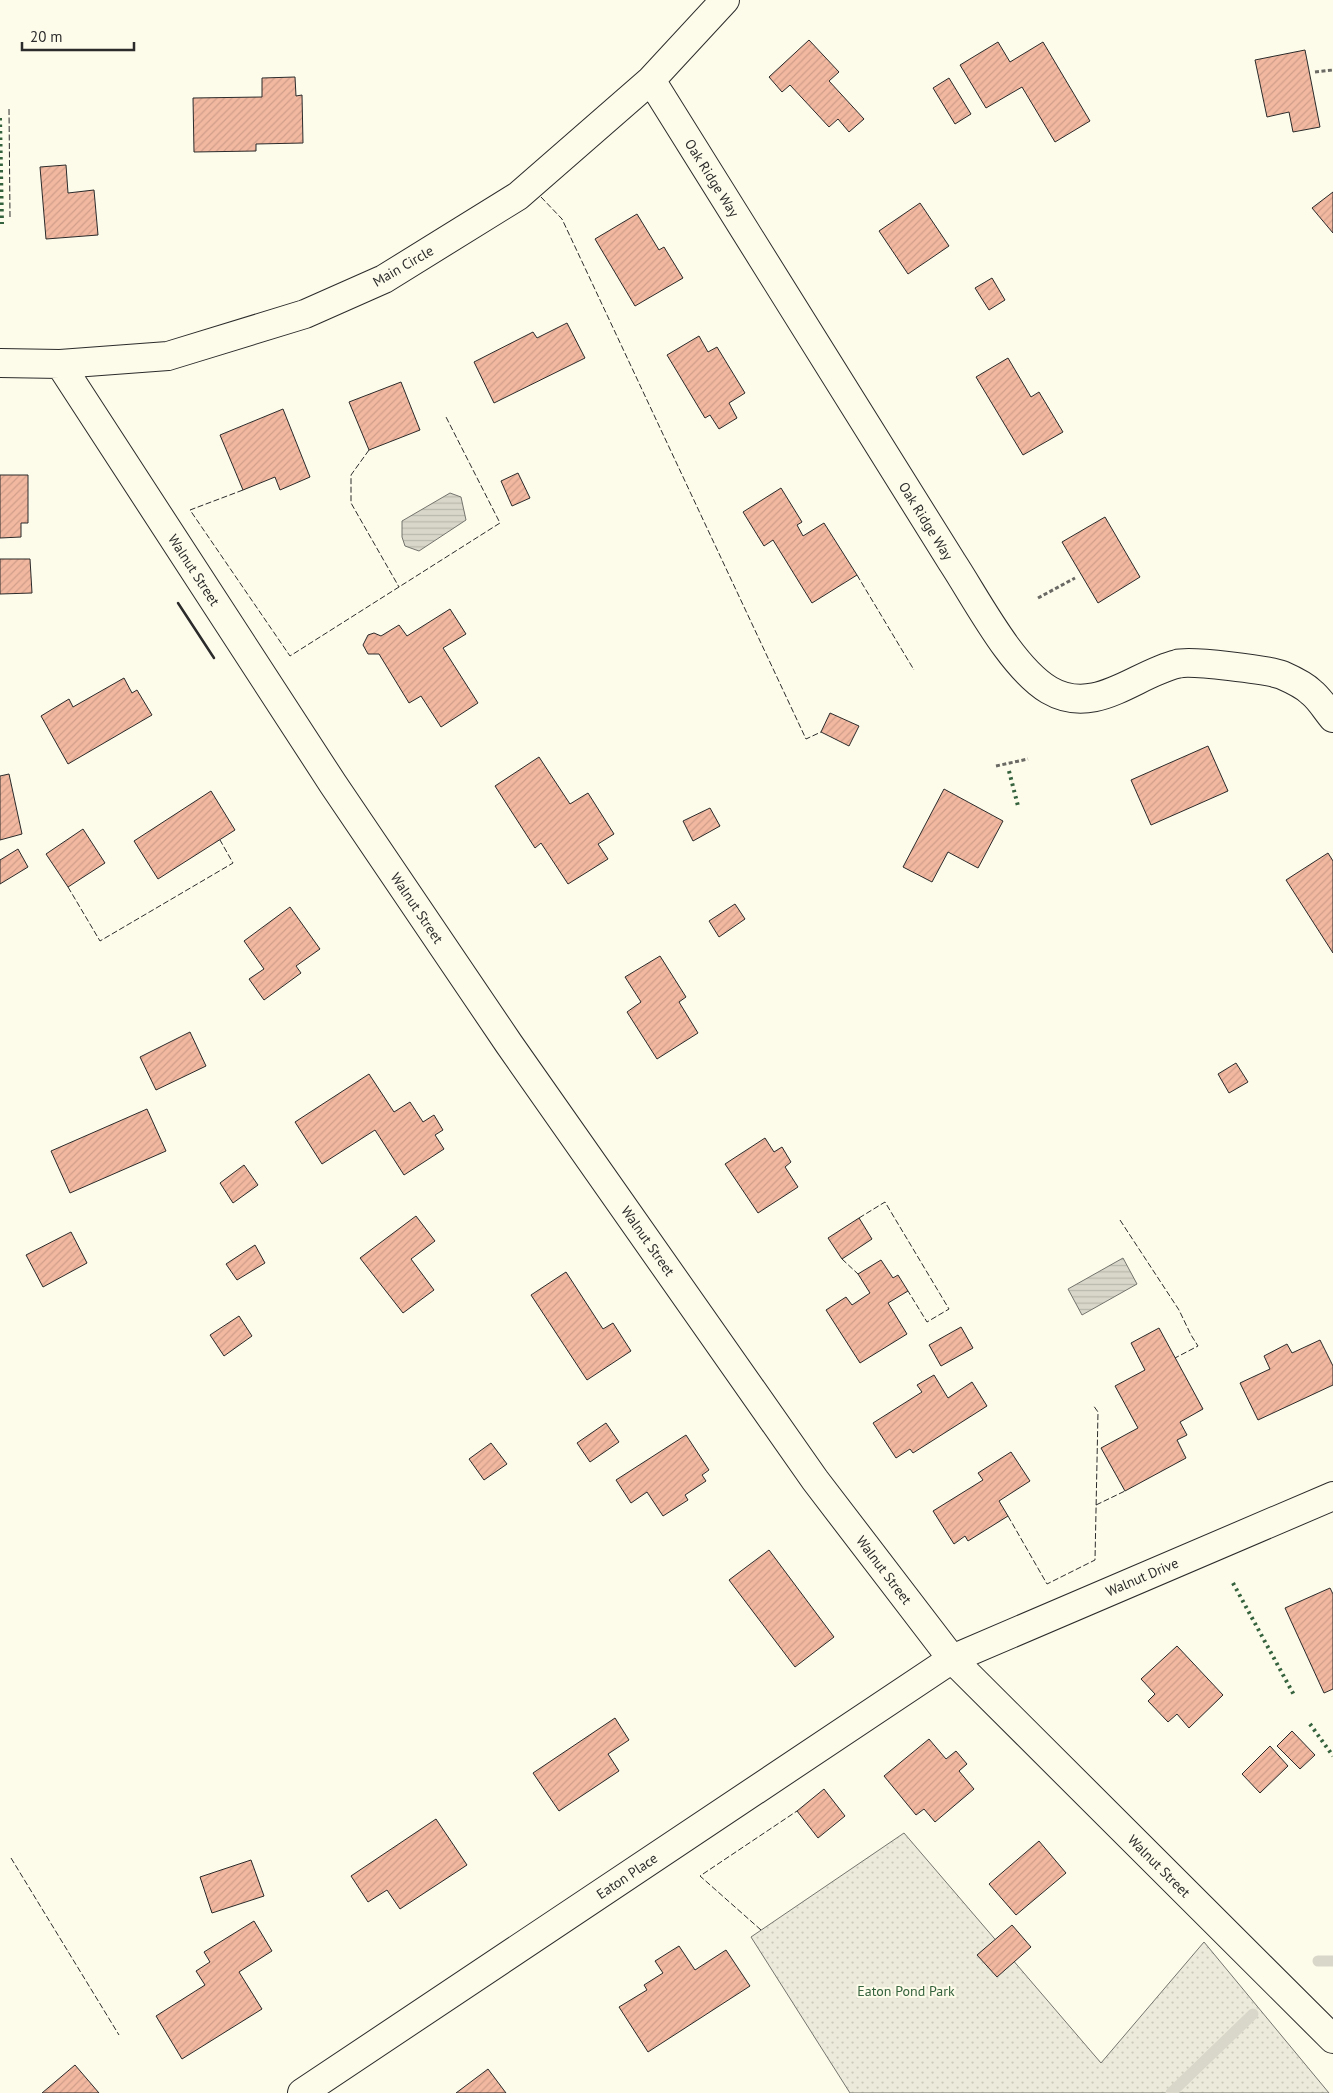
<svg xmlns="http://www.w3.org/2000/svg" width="1333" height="2093" viewBox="0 0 1333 2093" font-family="'PT Sans',sans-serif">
  <defs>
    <pattern id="grass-dots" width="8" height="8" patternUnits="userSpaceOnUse" patternTransform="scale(1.25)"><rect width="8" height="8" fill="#ecebdb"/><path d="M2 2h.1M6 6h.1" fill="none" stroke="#cbcabc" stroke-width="1.8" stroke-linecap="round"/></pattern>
    <pattern id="water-rules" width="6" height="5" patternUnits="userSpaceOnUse" patternTransform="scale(1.25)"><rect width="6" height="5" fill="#d8d7c9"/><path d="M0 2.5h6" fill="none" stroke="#bab9ad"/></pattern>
    <pattern id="building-hatch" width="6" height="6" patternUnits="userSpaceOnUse" patternTransform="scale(1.25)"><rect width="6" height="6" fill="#f2b8a0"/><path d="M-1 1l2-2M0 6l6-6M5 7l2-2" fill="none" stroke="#d09e8a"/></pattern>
  </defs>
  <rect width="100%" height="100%" fill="#fdfbea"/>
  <path fill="url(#grass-dots)" stroke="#74746e" d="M 904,1833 L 1101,2063 L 1204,1942 L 1329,2093 L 850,2093 L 751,1937 Z"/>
  <path fill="url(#water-rules)" stroke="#74746e" d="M 450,493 L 461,497 L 466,520 L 419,551 L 405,546 L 402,537 L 402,521 Z
    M 1123,1258 L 1137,1284 L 1082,1315 L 1068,1289 Z"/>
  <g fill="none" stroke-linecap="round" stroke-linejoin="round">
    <path stroke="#d8d7c9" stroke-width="11" d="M 1318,1961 L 1333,1961
      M 1171,2093 L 1253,2014"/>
  </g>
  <path fill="url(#building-hatch)" stroke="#2b2b2b" d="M 809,40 L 839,72 L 829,81 L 864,119 L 849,132 L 838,119 L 829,127 L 790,85 L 782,92 L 769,77 Z
    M 998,42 L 1010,62 L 1043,42 L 1090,121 L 1055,142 L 1022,87 L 986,108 L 960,65 Z
    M 1305,50 L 1320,127 L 1293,132 L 1289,112 L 1267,117 L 1255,60 Z
    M 295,77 L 296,96 L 302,95 L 303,143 L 256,144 L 256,151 L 194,152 L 193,98 L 262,97 L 262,78 Z
    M 949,78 L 971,114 L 955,124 L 933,88 Z
    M 66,165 L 68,193 L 94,190 L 98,235 L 46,239 L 40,167 Z
    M 1333,192 L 1333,233 L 1312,208 Z
    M 920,203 L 949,246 L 908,274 L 879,231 Z
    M 637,214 L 659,250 L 664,247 L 683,278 L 635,306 L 595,239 Z
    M 992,278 L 1005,300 L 989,310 L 975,288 Z
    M 567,323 L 585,358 L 494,403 L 474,362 L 533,332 L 537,338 Z
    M 699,336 L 708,352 L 717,347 L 745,393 L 729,403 L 737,418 L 719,429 L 710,415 L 705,418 L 667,355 Z
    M 1008,358 L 1031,397 L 1039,392 L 1063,432 L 1023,455 L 976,377 Z
    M 401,382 L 420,430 L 369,450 L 349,402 Z
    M 283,409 L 310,477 L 280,490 L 275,477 L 243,490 L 220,435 Z
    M 518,473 L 530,498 L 512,506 L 501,481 Z
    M 0,475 L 28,475 L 28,523 L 21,523 L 21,537 L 0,538 Z
    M 781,488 L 802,522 L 797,525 L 803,536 L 824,523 L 857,575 L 812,603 L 773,540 L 764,546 L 743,512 Z
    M 1105,517 L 1140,577 L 1098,603 L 1062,542 Z
    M 0,559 L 30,559 L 32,593 L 0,594 Z
    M 450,609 L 466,634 L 443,648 L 478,703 L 441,727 L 421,696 L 409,703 L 379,654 L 368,654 L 363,645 L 368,635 L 374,633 L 381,636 L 399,625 L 407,636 Z
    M 124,678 L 132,693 L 137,690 L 152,715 L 68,764 L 41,716 L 69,699 L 73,707 Z
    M 830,713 L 859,726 L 849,746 L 821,732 Z
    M 1208,746 L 1228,791 L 1151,825 L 1131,780 Z
    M 539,757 L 570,804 L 588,793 L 614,834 L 598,844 L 608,859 L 568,884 L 541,843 L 535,848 L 495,786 Z
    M 9,774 L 22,834 L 0,840 L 0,776 Z
    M 944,789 L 1003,821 L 978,868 L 948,852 L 932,882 L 903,867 Z
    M 211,791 L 235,830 L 158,879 L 134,841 Z
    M 710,808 L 720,826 L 693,841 L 683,821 Z
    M 83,829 L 105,863 L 68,887 L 46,854 Z
    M 18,849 L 28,867 L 0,884 L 0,860 Z
    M 1328,853 L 1333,861 L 1333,953 L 1286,880 Z
    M 735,904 L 745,919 L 719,937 L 709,921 Z
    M 290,907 L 320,949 L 296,966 L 301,973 L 264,1000 L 249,979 L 264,969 L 244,941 Z
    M 660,956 L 686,997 L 679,1002 L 698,1033 L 657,1059 L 627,1012 L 641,1002 L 625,977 Z
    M 190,1032 L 206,1066 L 156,1090 L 140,1057 Z
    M 1236,1063 L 1248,1082 L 1229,1093 L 1218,1074 Z
    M 369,1074 L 394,1112 L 410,1102 L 423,1122 L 434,1115 L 443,1130 L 435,1135 L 444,1149 L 404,1175 L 375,1130 L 322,1164 L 295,1122 Z
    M 147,1109 L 166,1151 L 70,1193 L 51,1151 Z
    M 765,1138 L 774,1152 L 782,1147 L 791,1162 L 785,1167 L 798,1187 L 758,1213 L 725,1164 Z
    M 244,1165 L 258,1185 L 233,1203 L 220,1183 Z
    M 416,1216 L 435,1241 L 411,1259 L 434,1290 L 403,1313 L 360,1258 Z
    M 859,1218 L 872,1239 L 842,1259 L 828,1238 Z
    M 71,1232 L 87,1263 L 43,1287 L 26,1255 Z
    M 255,1245 L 265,1263 L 237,1280 L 226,1264 Z
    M 881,1260 L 893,1278 L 898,1275 L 908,1291 L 888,1303 L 907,1334 L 860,1363 L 826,1310 L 846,1297 L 852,1305 L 870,1293 L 858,1274 Z
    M 566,1272 L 603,1329 L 613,1323 L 631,1351 L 587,1380 L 531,1295 Z
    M 239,1316 L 252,1336 L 224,1356 L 210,1335 Z
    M 961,1327 L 973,1348 L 941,1366 L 929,1345 Z
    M 1159,1328 L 1203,1409 L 1180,1422 L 1187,1435 L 1177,1440 L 1186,1458 L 1125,1491 L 1101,1448 L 1138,1428 L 1115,1386 L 1145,1370 L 1131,1343 Z
    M 1320,1340 L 1333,1366 L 1333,1385 L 1258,1420 L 1240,1383 L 1270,1369 L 1264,1356 L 1287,1344 L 1292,1353 Z
    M 934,1375 L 948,1398 L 972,1382 L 987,1406 L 913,1453 L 910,1449 L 896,1458 L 873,1423 L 922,1392 L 917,1385 Z
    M 606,1423 L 619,1442 L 590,1462 L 577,1443 Z
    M 686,1435 L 709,1470 L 702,1475 L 706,1481 L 685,1495 L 688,1500 L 663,1516 L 647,1492 L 631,1503 L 616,1480 Z
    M 491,1443 L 507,1464 L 484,1480 L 469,1459 Z
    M 1011,1452 L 1030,1481 L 999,1501 L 1008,1516 L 968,1541 L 965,1536 L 954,1544 L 933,1511 L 983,1480 L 978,1473 Z
    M 769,1550 L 834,1637 L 795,1667 L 729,1580 Z
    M 1330,1588 L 1333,1594 L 1333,1689 L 1324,1693 L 1285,1608 Z
    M 1177,1646 L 1223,1695 L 1189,1728 L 1177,1714 L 1168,1722 L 1148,1701 L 1155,1694 L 1141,1679 Z
    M 615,1718 L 629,1740 L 608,1754 L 619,1771 L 559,1811 L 533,1773 Z
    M 1292,1731 L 1315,1755 L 1300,1769 L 1277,1746 Z
    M 929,1739 L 946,1759 L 956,1751 L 967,1764 L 959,1771 L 974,1789 L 935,1822 L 924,1809 L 916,1815 L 884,1776 Z
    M 1270,1746 L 1288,1766 L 1260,1793 L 1242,1774 Z
    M 824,1789 L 845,1816 L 818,1838 L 797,1811 Z
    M 436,1819 L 467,1865 L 400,1909 L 387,1890 L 368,1902 L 351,1876 Z
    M 1039,1841 L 1066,1873 L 1016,1915 L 989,1884 Z
    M 251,1860 L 264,1896 L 212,1913 L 200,1877 Z
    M 254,1921 L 272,1951 L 239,1972 L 262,2009 L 182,2059 L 156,2016 L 205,1985 L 196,1971 L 210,1962 L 204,1952 Z
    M 1012,1925 L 1031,1947 L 997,1977 L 977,1955 Z
    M 679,1946 L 695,1970 L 726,1950 L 750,1986 L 648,2052 L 619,2007 L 647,1990 L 644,1985 L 663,1973 L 655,1961 Z
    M 75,2065 L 99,2093 L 42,2093 Z
    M 488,2069 L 506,2093 L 456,2093 Z"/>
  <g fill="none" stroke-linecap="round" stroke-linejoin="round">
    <g stroke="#2b2b2b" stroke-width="30">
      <path id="minor" d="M 651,80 L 952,562 C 977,600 1011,667 1049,690 C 1095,717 1135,674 1177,664 C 1190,660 1269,670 1282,675 C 1291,679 1304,685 1311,692 C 1320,699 1326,710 1333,718
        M 0,363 L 60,364 L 168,356 L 305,314 L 384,279 L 518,196 L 651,80 L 725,0
        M 60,364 L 333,784 L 509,1044 L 815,1480 L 952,1659 L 1333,2039
        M 302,2093 L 952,1659 L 1333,1496"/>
    </g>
    <path stroke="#6a6964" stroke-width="3" stroke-dasharray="4 2.5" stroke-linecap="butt" d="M 1315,72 L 1333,70
      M 1038,598 L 1075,578
      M 996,766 L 1028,759"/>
    <use href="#minor" stroke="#fdfbea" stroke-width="28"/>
    <path stroke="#34623c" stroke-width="4" stroke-dasharray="2.5 4" stroke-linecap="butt" d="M 0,118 L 2,224
      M 1009,771 L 1018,806
      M 1233,1583 L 1294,1695
      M 1310,1724 L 1333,1756"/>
    <path stroke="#2b2b2b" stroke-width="1" stroke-dasharray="6 2.5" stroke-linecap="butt" d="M 9,109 L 10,217
      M 541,197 L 562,219 L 806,739 L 821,732
      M 369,450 L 351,475 L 351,503 L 399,587
      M 243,490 L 190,510 L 290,656 L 500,523 L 445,415
      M 857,575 L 914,670
      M 68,887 L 100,941 L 233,863 L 220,840
      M 859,1218 L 885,1202 L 949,1309 L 927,1322 L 908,1291
      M 1120,1220 L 1179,1310 L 1191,1335 L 1198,1346 L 1175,1358
      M 842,1259 L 858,1274
      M 1096,1505 L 1125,1491
      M 1008,1516 L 1047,1584 L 1095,1560 L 1098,1412 L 1093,1405
      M 11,1858 L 119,2035
      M 761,1930 L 700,1876 L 797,1811"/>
    <path stroke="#2b2b2b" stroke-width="2.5" d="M 178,603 L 214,658"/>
  </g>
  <g text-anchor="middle" stroke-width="4" stroke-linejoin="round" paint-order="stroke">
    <g font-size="14" fill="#2b2b2b" stroke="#fdfbea">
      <text transform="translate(712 178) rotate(58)" y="5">Oak Ridge Way</text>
      <text transform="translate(403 266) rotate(-30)" y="5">Main Circle</text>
      <text transform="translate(926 521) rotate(58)" y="5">Oak Ridge Way</text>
      <text transform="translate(194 570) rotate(57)" y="5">Walnut Street</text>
      <text transform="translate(417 908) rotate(56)" y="5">Walnut Street</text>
      <text transform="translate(648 1241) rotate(55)" y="5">Walnut Street</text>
      <text transform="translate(884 1570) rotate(53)" y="5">Walnut Street</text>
      <text transform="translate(1142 1577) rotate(-23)" y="5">Walnut Drive</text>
      <text transform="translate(1159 1866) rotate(45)" y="5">Walnut Street</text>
      <text transform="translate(627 1876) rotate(-34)" y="5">Eaton Place</text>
    </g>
    <g font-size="14" fill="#34623c" stroke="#fdfbea">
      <text x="906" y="1996">Eaton Pond Park</text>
    </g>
  </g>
  <path d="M22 42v8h112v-8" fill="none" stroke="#2b2b2b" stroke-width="2.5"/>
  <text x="30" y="42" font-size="15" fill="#2b2b2b" stroke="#fdfbea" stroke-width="4" paint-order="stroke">20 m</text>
</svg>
